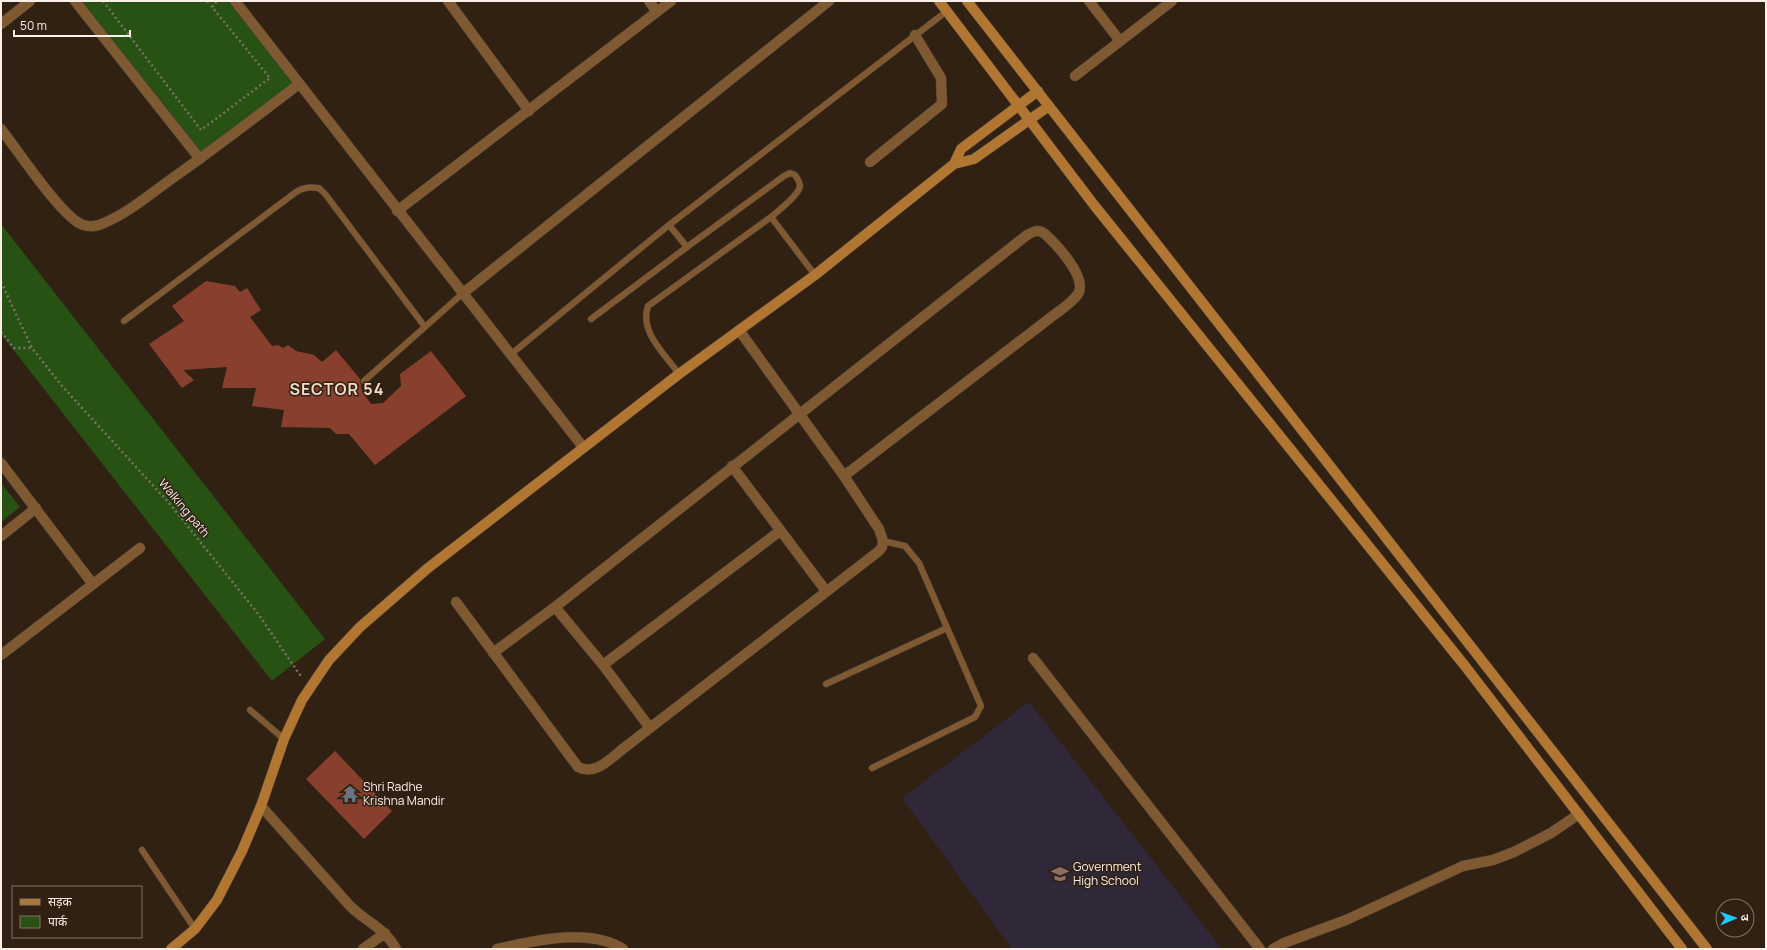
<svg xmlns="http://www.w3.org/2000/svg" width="1767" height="950" viewBox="0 0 1767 950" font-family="Manrope,'Noto Sans Devanagari',sans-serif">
  <rect width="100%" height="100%" fill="#302113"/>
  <path fill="#302838" d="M 1029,702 L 1222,949 L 1012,949 L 902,798 Z"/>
  <path fill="#285114" d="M 75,1 L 235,1 L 299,84 L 200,159 Z
    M 1,224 L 325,639 L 272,681 L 1,334 Z
    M 1,483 L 20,507 L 1,522 Z"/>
  <path fill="#893f2e" d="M 206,281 L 235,286 L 240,292 L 247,288 L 261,310 L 250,317 L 272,346 L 278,345 L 283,348 L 288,345 L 296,351 L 314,355 L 322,362 L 336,350 L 360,379 L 362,391 L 371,404 L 383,403 L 401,386 L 400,374 L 431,351 L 466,396 L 375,465 L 349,434 L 336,434 L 330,428 L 281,427 L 284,410 L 252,406 L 256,388 L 222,388 L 227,367 L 183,370 L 194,380 L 182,388 L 149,344 L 184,321 L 172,306 Z
    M 335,751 L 392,811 L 364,839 L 306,779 Z"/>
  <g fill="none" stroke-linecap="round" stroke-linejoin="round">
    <g stroke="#4c3e31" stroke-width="7">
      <path id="lane" d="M 687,247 L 784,176 L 790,173 L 795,175 C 797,178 800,182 800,186 C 799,195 778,211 771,217 L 815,275
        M 591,319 L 687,247 L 669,225
        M 124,321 L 296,192 C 304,187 310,187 319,188 L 326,195 L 425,327
        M 510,355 L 669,225 L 947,11
        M 679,374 C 665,354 639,332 648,306 L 771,217
        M 364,381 L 462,294
        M 826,684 L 947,628
        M 250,710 L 284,739
        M 872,768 L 975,717 L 981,706 L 919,563 L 905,546 L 883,541
        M 142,850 L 195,929"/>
    </g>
    <g stroke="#4c3e31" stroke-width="11">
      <path id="street" d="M 75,1 L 200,159
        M 235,1 L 583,447
        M 448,1 L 529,111
        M 649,1 L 657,12
        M 1089,1 L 1120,41
        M 1,24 L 30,1
        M 1075,76 L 1172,1
        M 1,129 C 17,149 62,218 83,225 C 90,227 98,226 104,223 C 128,213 149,195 170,180 C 214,149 256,117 299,84
        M 870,162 L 942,104 L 941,78 L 915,35
        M 397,211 L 671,1
        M 462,294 L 829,1
        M 1,463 L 92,583
        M 732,466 L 826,591
        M 1,536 L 36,508
        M 456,602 L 578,767 C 595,776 610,759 624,748 L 879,551 L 882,547 L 883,541 L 879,529 L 844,476 L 739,330
        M 555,607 L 603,665 L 650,728
        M 493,653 L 555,607 L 1027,235 C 1034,231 1039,229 1045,234 C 1057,245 1088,278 1078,294 C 1072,303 1059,311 1050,318 L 844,476
        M 1,655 L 140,548
        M 1033,658 L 1260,949
        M 603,665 L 780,531
        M 261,806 L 350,906 C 366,922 384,927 396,949
        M 363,949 L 385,933
        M 497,949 C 533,941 590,927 623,949
        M 1273,949 L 1284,943 L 1346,920 L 1463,866 L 1493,860 L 1514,852 L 1551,833 L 1579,814"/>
    </g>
    <g stroke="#4c3e31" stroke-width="11">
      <path id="secondary" d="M 939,1 L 1094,205 L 1465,666 L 1682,949
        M 967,1 L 1707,949
        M 954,164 L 961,149 L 1038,91
        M 171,949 L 195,929 L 217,900 L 242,851 L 261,806 L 284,739 L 302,700 L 329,660 L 360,627 L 428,568 L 679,374 L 815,275 L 954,164 L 974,159 L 1049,106"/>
    </g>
    <path stroke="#7e7165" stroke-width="2.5" stroke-dasharray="2 3" stroke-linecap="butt" d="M 103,1 L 201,130 L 270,78 L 212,7 L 217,1
      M 207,1 L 209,3 L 211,1
      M 1,282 L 32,348 L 62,386 L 169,503 L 259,615 L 302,678
      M 1,332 L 14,348 L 32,348"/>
    <use href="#lane" stroke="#7f5932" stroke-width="6"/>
    <use href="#street" stroke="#7f5932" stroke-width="10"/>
    <use href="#secondary" stroke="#b27633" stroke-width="10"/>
  </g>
  <defs>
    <g id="temple-bare" transform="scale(1.38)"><path d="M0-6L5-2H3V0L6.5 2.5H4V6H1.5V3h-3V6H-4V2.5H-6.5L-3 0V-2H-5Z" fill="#6b7280" stroke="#302113" stroke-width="2.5" paint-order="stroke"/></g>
    <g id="school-bare" transform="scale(1.38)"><path d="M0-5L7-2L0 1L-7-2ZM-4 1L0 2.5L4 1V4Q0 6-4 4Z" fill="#8d6e63" stroke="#302113" stroke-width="2.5" paint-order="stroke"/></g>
  </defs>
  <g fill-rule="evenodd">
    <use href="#temple-bare" x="350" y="794"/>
    <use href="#school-bare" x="1060" y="874"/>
  </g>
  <g text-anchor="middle" stroke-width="3" stroke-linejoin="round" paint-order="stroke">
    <g font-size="12" fill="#faf0e7" stroke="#302113">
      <text transform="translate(184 508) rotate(50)" y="4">Walking path</text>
    </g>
    <g font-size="12" fill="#faf0e7" stroke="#302113" text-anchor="start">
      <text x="363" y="791">Shri Radhe<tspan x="363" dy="14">Krishna Mandir</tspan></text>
      <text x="1073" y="871">Government<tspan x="1073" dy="14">High School</tspan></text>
    </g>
    <g font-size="16" font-weight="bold" letter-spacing="1" fill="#efdcc9" stroke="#302113">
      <text x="337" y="395">SECTOR 54</text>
    </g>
  </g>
  <rect width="1767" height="950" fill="none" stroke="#faf0e7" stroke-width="4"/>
  <rect x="12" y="886" width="130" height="52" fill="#302113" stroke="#817468"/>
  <rect x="20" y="899" width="20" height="6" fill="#b27633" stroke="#817468"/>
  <text x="48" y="906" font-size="12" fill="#faf0e7">सड़क</text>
  <rect x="20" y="916" width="20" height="12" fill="#285114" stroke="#817468"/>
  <text x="48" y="926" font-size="12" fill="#faf0e7">पार्क</text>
  <g transform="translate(1735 918) rotate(88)"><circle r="19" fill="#302113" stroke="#817468"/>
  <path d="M0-3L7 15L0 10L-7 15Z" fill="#1dc9fd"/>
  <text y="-6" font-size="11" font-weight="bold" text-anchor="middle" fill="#faf0e7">उ</text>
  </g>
  <path d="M14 30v6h116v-6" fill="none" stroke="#faf0e7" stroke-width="2"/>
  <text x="20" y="30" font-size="12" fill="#faf0e7" stroke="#302113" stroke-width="3" paint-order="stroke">50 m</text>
</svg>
